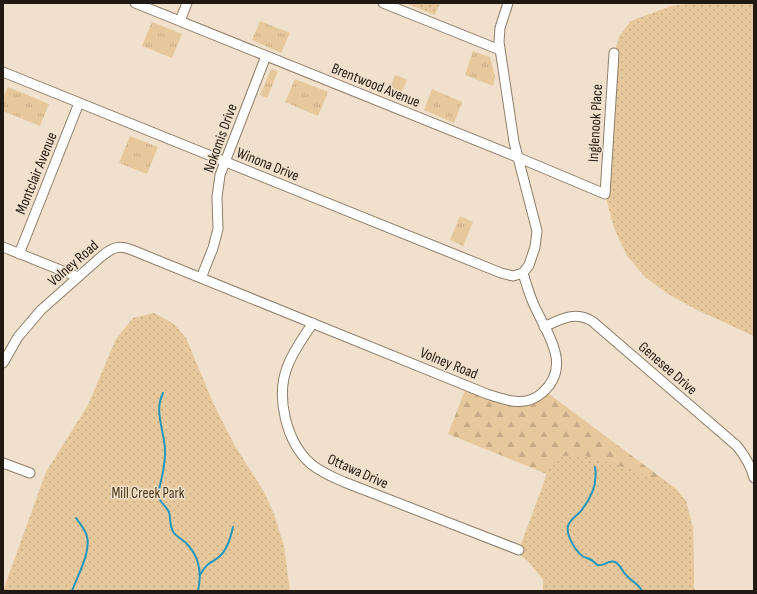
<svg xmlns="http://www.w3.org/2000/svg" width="757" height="594" viewBox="0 0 757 594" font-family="'Sofia Sans Condensed',sans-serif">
  <defs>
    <pattern id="grass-tufts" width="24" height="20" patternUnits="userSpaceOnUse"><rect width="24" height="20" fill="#e7c89d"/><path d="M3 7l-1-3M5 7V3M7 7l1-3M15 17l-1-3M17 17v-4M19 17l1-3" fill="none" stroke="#c6ab86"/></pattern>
    <pattern id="forest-firs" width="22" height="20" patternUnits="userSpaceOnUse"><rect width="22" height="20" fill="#e7c89d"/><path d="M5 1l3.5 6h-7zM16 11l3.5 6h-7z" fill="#c6ab86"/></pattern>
    <pattern id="park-dots" width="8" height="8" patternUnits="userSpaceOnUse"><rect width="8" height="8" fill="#e7c89d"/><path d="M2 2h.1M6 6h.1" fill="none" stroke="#c6ab86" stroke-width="1.8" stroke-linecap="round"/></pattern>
  </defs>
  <rect width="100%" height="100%" fill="#f1e0cb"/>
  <path fill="url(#grass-tufts)" d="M 260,21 L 290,33 L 281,53 L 252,40 Z
    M 152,22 L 182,34 L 172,58 L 142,46 Z
    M 473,51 L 490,57 L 495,77 L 493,86 L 465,75 Z
    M 271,69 L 278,71 L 267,98 L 260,95 Z
    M 395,75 L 407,80 L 399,99 L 387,95 Z
    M 295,79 L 328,92 L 318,116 L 285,102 Z
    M 8,87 L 49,104 L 40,126 L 3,111 L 3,98 Z
    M 432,89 L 462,102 L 454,123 L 424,110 Z
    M 130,136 L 158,147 L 147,174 L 119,163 Z
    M 460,216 L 473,222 L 463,246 L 450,240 Z"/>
  <path fill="url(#forest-firs)" d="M 467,385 L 514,403 L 545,391 L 675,488 L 686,501 L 693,529 L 694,588 L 696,591 L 543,591 L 543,579 L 528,561 L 518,553 L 547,474 L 448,434 Z"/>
  <path fill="url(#park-dots)" d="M 406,3 L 440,3 L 435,15 Z
    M 692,3 L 754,3 L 754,336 L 695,309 L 668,294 L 645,277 L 627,256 L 614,228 L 605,194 L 614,53 L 620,35 L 631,21 L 671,6 Z
    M 154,313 L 174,324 L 186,338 L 214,405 L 235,446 L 263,490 L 274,514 L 284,546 L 290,591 L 3,591 L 46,472 L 88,405 L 116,339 L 133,318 Z
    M 582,455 L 633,470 L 662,482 L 675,488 L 686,501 L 693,529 L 694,588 L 696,591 L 543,591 L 543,579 L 528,561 L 518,553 L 550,466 L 563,456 Z"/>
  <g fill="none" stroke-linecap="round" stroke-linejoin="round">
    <path stroke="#2497bb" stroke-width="2" d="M 163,393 C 153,413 166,433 165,454 C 165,468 161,480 158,494 C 159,503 166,505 169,512 C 171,518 169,526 174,533 C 177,537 182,539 186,543 C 199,556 202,573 198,591
      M 595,467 C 598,484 591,499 580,512 C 575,517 570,520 568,526 C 566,535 574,548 580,554 C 584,559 590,557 595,563 C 601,570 607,559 615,562 C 621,565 622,572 627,576 C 632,582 638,583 642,591
      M 200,575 C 207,562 211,564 220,556 C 228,549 231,536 233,527
      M 72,591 C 77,577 91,552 87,537 C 86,530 80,524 76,518"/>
    <g stroke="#8d7e6a" stroke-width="11">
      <path id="minor" d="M 135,3 L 517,157 L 605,194 L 614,53
        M 383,3 L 500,50
        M 508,3 L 500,28 L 499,42 L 514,142 L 537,231 L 535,247 L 529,265 L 523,273
        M 180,21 L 187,3
        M 3,72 L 501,273 L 513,276 L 523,273
        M 3,247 L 78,277
        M 19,254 L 79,103
        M 201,278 L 213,248 L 218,229 L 217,197 L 220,175 L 266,56
        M 313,323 C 304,336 294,350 288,365 C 275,396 286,442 311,464 C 321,472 332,477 344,482 L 519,550
        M 544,327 C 561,319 574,311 592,321 L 737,446 C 745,456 751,466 754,478
        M 3,363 L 18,337 L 41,310 L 102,256 C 113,247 119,245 132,250 L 487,394 C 506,400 525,408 542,393 C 573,366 547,334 534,305 C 529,294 526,283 523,273
        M 3,463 L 30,473"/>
    </g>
    <use href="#minor" stroke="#fff" stroke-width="9"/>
  </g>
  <g text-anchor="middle" stroke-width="3" stroke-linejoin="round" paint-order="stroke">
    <g font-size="15" fill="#201a12" stroke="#f1e0cb">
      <text transform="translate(376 85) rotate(22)" y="5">Brentwood Avenue</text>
      <text transform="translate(595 123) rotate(-87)" y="5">Inglenook Place</text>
      <text transform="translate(220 138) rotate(-70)" y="5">Nokomis Drive</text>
      <text transform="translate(268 164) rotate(22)" y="5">Winona Drive</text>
      <text transform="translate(36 173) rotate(-68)" y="5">Montclair Avenue</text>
      <text transform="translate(73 263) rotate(-41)" y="5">Volney Road</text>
      <text transform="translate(449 363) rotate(22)" y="5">Volney Road</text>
      <text transform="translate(668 368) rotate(41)" y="5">Genesee Drive</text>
      <text transform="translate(358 471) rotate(24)" y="5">Ottawa Drive</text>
    </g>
    <g font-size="15" fill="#4b3616" stroke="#f1e0cb">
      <text x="148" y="498">Mill Creek Park</text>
    </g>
  </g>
  <rect width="757" height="594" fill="none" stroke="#201a12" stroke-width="8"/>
</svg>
